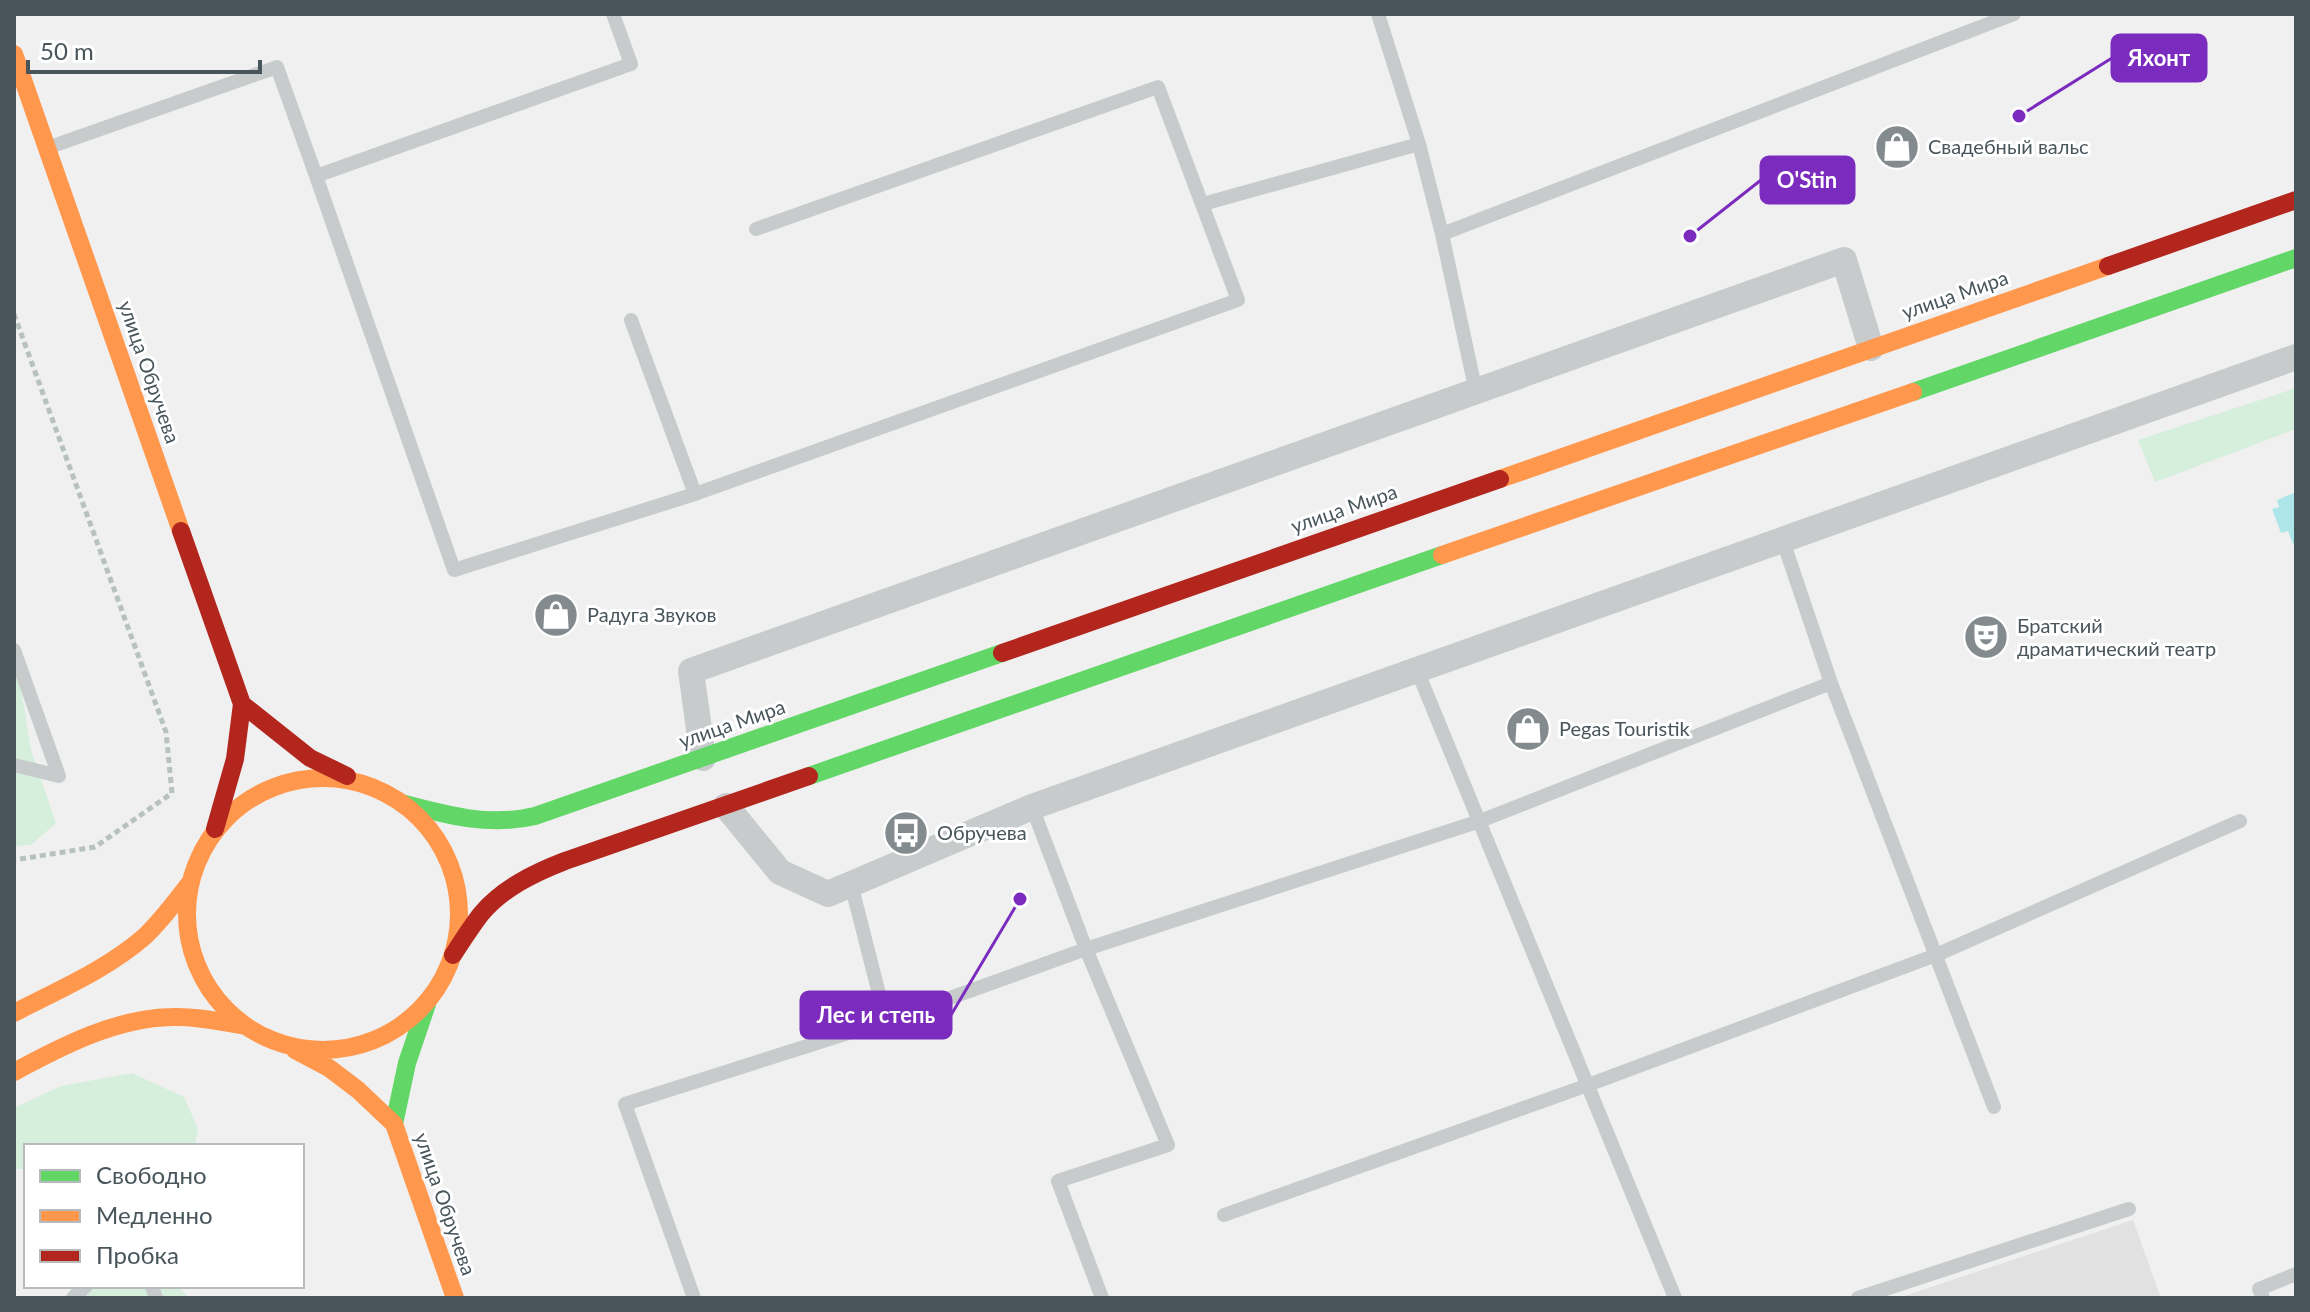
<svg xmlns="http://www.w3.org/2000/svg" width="2310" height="1312" viewBox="0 0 2310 1312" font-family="Lato,sans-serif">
  <rect width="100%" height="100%" fill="#f0f0f0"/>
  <path fill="#e2e1e1" d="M 2133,1220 L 2161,1298 L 1898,1298 Z"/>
  <path fill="#d6eedc" d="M 2296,388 L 2296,429 L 2155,482 L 2138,440 Z
    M 14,659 L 20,681 L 31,750 L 56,823 L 31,845 L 14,846 Z
    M 132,1073 L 184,1097 L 198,1129 L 195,1146 L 26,1146 L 26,1169 L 14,1169 L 14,1108 L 61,1086 Z
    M 71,1286 L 177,1286 L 189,1298 L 67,1298 Z"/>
  <path fill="#ade5e9" d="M 2296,492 L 2296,543 L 2293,544 L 2288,531 L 2281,533 L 2272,509 L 2279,507 L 2277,500 Z"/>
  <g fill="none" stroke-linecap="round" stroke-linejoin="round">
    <path stroke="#b7c2bd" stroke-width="5" stroke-dasharray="6 4" stroke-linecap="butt" d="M 14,314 L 166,732 L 172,793 L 95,847 L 14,860"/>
    <path stroke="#c7cbcc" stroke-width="14" d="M 1419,144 L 1442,234 L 1476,392
      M 47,148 L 277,67 L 316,176 L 631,64 L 613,14
      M 316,176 L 454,570 L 695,494 L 631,320
      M 1203,204 L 1419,144 L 1378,14
      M 1442,234 L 2014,14
      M 695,494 L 1238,300 L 1158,87 L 756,229
      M 14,650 L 59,776
      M 1417,670 L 1675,1298
      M 1831,683 L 1994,1107
      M 14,765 L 59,776
      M 886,1021 L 1086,949 L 1032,807
      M 1224,1215 L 1588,1085 L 1936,955 L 2240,821
      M 152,1286 L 156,1298
      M 73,1298 L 86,1286
      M 694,1298 L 625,1104 L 886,1021 L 851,884
      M 1102,1298 L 1058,1181 L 1168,1145 L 1086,949 L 1480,821 L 1831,683 L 1783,541
      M 1858,1298 L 2129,1209
      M 2263,1298 L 2259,1289 L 2296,1274"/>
    <path stroke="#c7cbcc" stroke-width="26" d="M 703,758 L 691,671 L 1844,260 L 1871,348
      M 726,806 L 780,872 L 828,894 L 1032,807 L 2296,357"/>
    <path stroke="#63d668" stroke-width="18" d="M 1913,392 L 2296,258
      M 809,776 L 1442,555
      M 401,803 C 446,815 489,827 535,816 L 1002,653
      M 394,1124 L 407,1063 L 427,1004"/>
    <path stroke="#ff974d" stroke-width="18" d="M 14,54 L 181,531
      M 1500,479 L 2108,266
      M 1442,555 L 1913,392
      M187 914a136 136 0 1 1 272 0a136 136 0 1 1-272 0Z
      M 14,1013 C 58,990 106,970 144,937 C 161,921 175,902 189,884
      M 295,1050 L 329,1068 L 358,1090 L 394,1124 L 455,1298
      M 14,1072 C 62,1046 116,1018 172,1017 C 197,1016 221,1022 246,1026"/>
    <path stroke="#b3261e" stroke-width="18" d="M 2108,266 L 2296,200
      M 181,531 L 242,704 L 235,759 L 215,829
      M 1002,653 L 1500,479
      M 242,704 L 310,758 L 347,776
      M 453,955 C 462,941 471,927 481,914 C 503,888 534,873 565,861 L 809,776"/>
  </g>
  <defs>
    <g id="shop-disc" transform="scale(2.3)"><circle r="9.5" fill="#838b8f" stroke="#fff"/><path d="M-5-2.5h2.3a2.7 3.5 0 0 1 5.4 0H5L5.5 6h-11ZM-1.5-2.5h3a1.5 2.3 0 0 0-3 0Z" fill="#fff"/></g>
    <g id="theatre-disc" transform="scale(2.3)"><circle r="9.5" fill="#838b8f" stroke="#fff"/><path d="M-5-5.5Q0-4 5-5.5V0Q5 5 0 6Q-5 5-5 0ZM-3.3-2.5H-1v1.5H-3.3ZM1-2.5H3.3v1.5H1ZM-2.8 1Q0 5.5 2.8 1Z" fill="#fff"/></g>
    <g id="bus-disc" transform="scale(2.3)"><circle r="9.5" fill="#838b8f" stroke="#fff"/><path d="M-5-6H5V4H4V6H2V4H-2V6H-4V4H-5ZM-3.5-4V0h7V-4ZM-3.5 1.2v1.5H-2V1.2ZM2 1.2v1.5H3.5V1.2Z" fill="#fff"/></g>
  </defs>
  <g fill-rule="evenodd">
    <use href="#shop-disc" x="1897" y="147"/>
    <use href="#shop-disc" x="556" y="615"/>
    <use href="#theatre-disc" x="1986" y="637"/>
    <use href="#shop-disc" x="1528" y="729"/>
    <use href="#bus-disc" x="906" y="833"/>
  </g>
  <g text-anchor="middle" stroke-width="6" stroke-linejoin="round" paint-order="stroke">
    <g font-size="20" fill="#48555b" stroke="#fff" text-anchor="start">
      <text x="1928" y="154">Свадебный вальс</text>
      <text x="587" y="622">Радуга Звуков</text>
      <text x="2017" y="633">Братский<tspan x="2017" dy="23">драматический театр</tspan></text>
      <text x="1559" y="736">Pegas Touristik</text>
      <text x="937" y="840">Обручева</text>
    </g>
    <g font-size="20" fill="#48555b" stroke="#fff">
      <text transform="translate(1955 295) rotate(-19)" y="7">улица Мира</text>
      <text transform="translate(149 372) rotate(71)" y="7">улица Обручева</text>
      <text transform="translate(1344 509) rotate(-19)" y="7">улица Мира</text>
      <text transform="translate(732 724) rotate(-19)" y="7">улица Мира</text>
      <text transform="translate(445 1204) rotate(71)" y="7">улица Обручева</text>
    </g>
  </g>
  <path fill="none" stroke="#7b2cbf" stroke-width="3" d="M2019 116L2112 58M1690 236L1761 180M1020 899L951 1015"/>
  <g fill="#7b2cbf" stroke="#fff" stroke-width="3">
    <circle cx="2019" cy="116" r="8"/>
    <circle cx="1690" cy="236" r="8"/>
    <circle cx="1020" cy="899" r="8"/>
  </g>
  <g fill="#7b2cbf" stroke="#7b2cbf" stroke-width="3">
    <rect x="2112" y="35" width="94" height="46" rx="8"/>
    <rect x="1761" y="157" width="93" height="46" rx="8"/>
    <rect x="801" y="992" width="150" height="46" rx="8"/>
  </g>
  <g font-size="22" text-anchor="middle" font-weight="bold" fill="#fff">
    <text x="2159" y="66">Яхонт</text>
    <text x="1807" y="188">O'Stin</text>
    <text x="876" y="1023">Лес и степь</text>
  </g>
  <rect width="2310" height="1312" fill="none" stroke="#48555b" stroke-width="32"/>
  <rect x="24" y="1144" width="280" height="144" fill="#ffffff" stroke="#b6bbbd" stroke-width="2"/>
  <rect x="40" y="1170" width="40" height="12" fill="#63d668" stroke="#b6bbbd" stroke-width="2"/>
  <text x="96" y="1184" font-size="24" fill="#48555b">Свободно</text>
  <rect x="40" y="1210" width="40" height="12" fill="#ff974d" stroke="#b6bbbd" stroke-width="2"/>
  <text x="96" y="1224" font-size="24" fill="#48555b">Медленно</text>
  <rect x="40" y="1250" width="40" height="12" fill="#b3261e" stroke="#b6bbbd" stroke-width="2"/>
  <text x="96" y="1264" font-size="24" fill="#48555b">Пробка</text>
  <path d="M28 60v12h232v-12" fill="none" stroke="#48555b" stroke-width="4"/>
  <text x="40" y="60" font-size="24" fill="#48555b" stroke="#ffffff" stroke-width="6" paint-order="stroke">50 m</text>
</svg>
